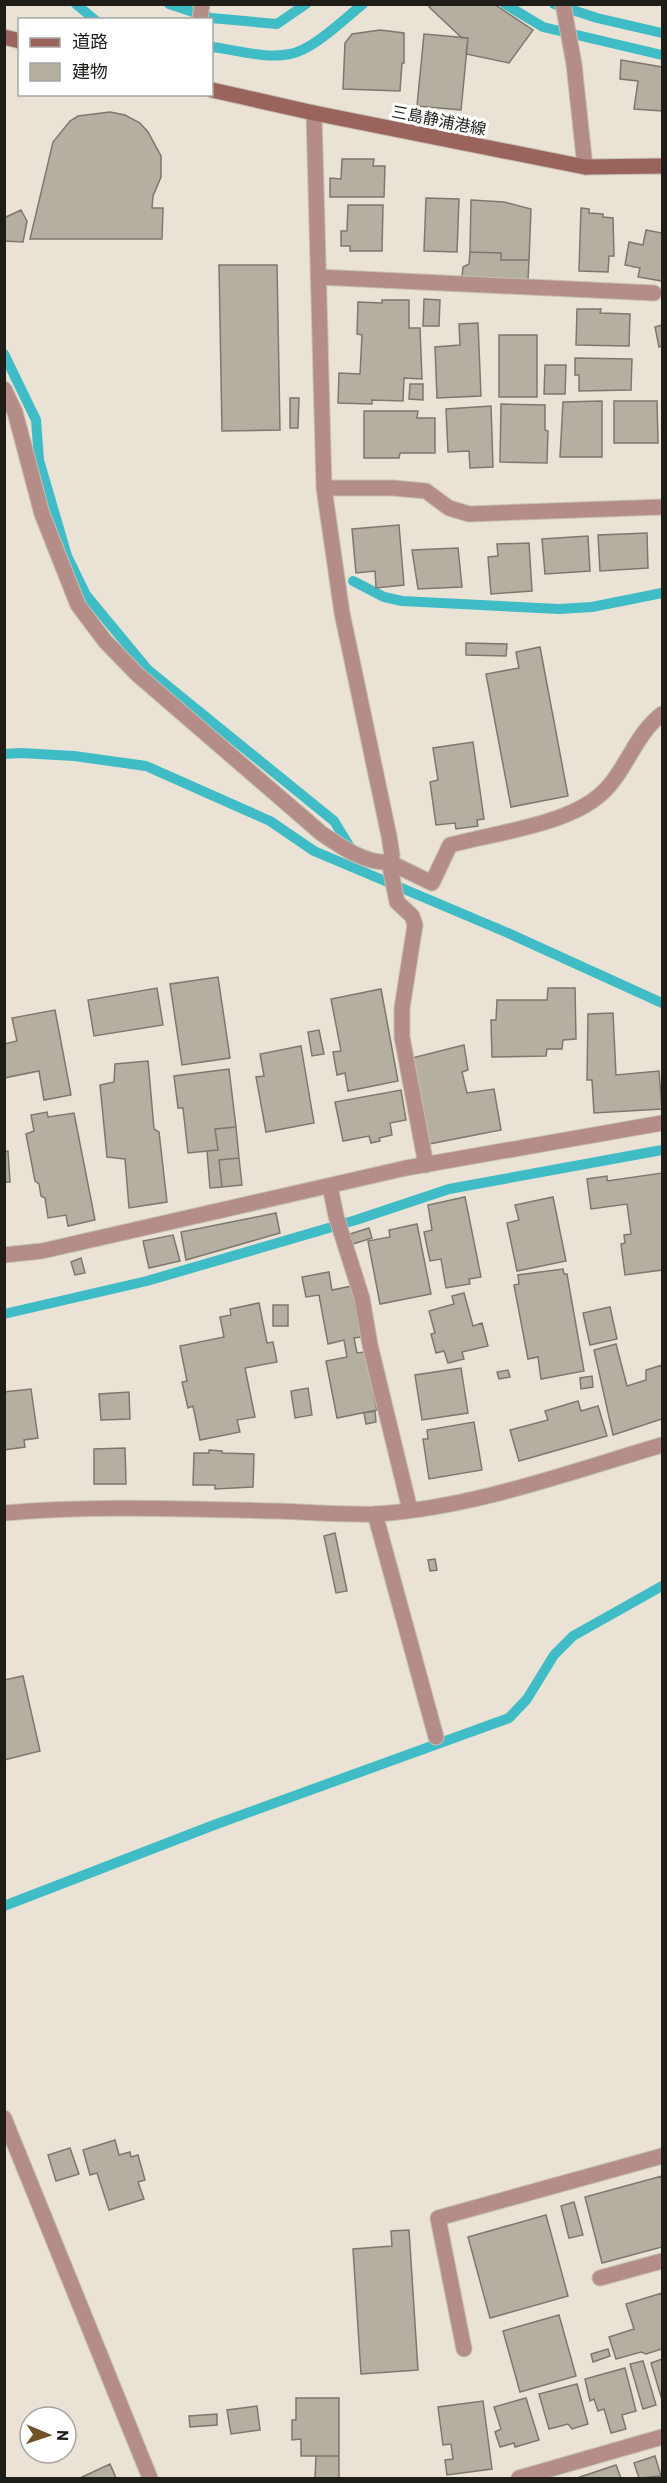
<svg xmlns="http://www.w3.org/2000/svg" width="667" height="2483" viewBox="0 0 667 2483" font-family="Barlow,'Noto Sans JP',sans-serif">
  <rect width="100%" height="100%" fill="#e9e2d5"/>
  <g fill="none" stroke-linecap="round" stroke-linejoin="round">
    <path stroke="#40bcc7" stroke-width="10" d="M 76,4 L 95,20
      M 169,4 L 211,18 L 277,24 L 306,4
      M 505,4 L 543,27 L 662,55
      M 554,4 L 597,18 L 662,33
      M 212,47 C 237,50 265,59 290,54 C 313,50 344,19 363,4
      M 4,354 L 36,420 L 39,460 L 67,556 L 86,595 L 148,670 L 334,821 L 353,852
      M 353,581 L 384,597 L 402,601 L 559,609 L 592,607 L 662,593
      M 4,754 L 21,753 L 74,756 L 146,766 L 270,821 L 314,851 L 508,933 L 662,1003
      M 4,1314 L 147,1281 L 356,1220 L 449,1189 L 662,1150
      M 4,1906 L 214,1825 L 509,1718 L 527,1699 L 554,1655 L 573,1636 L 662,1586"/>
  </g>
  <path fill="#b5afa2" stroke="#7e786c" stroke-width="1.5" d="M 432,4 L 494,4 L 533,30 L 509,63 L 466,54 L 468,38 L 462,38 L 429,7 Z
    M 380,30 L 404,33 L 404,63 L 402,63 L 400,91 L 343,89 L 345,43 L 352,34 Z
    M 424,34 L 468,38 L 461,110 L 417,106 Z
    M 621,60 L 662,67 L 662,111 L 634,109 L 638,81 L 620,79 Z
    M 110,112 L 125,115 L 140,123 L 148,132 L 161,156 L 161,177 L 153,196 L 152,208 L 163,208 L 162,239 L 30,239 L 53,142 L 70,121 L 78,116 Z
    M 342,159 L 374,159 L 373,166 L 385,166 L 384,197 L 330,197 L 330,178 L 341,179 Z
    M 426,198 L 459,199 L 457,252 L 424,251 Z
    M 471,200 L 504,202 L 531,209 L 529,260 L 501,260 L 501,253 L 470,252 Z
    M 348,205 L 383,205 L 382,251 L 350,251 L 350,246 L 341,246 L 341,231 L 347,231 Z
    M 581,208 L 589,209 L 589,213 L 603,214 L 603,217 L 613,218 L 614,256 L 609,256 L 608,272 L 579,271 Z
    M 21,210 L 27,221 L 23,242 L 4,241 L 4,215 L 6,217 Z
    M 646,230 L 662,233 L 662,281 L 638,277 L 640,268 L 625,265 L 629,242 L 643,245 Z
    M 470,252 L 501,253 L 501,260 L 529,260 L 528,280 L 462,277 L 463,267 L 469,264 Z
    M 219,265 L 277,265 L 280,430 L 222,431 Z
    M 424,299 L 440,300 L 439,326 L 423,326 Z
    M 382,300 L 409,300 L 409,328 L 420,328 L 422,379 L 404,378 L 403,401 L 372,400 L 372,404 L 338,403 L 339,373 L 360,374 L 362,335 L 357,334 L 358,302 L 382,303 Z
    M 577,309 L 601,309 L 600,313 L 630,314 L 629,346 L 576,345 Z
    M 478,323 L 481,396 L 437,398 L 435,347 L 460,345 L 459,324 Z
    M 662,325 L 662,346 L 659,347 L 655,327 Z
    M 499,335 L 537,335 L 537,397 L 499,397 Z
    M 575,358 L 632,359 L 631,390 L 579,391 L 579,375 L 575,375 Z
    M 545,365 L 566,365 L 565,394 L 544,394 Z
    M 410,384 L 423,384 L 423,400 L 409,399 Z
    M 290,398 L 299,398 L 298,428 L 290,428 Z
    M 602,401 L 602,457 L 560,457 L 563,402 Z
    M 614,401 L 657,401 L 658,443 L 614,443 Z
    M 501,404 L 545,405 L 545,430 L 548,431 L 547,463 L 500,462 Z
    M 491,406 L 493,467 L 470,468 L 469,451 L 448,452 L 446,409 Z
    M 364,411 L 418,411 L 417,418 L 435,418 L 435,453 L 400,453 L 399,458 L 364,458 Z
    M 399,525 L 404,585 L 376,588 L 375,571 L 356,573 L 352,529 Z
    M 647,533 L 648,568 L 600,571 L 598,535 Z
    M 588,536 L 590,571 L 545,574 L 542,539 Z
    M 529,543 L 532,591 L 491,594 L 488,557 L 498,556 L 497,544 Z
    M 458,548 L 462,587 L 418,589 L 412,550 Z
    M 466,643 L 507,644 L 506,656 L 466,655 Z
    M 540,647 L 568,796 L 511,807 L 486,674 L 519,668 L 516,652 Z
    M 473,742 L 484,819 L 477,820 L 478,826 L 456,829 L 455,823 L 436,825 L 430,782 L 438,780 L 433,748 Z
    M 218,977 L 230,1058 L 182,1065 L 170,984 Z
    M 157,988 L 163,1025 L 94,1036 L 88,1000 Z
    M 548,988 L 575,988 L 576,1039 L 563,1040 L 562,1049 L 547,1049 L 546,1056 L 492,1057 L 491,1020 L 496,1020 L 497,1000 L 547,1000 Z
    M 381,989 L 398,1081 L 348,1091 L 345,1073 L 337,1075 L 333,1052 L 341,1051 L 331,999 Z
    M 55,1010 L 71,1095 L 44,1100 L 39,1071 L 4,1078 L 4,1044 L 17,1041 L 12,1018 Z
    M 613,1013 L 616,1075 L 659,1071 L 662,1109 L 594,1113 L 592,1080 L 587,1080 L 588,1014 Z
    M 319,1030 L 324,1054 L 312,1056 L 308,1032 Z
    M 464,1045 L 468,1070 L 462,1072 L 467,1093 L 494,1089 L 501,1130 L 429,1144 L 412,1058 Z
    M 301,1046 L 314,1123 L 266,1132 L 256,1077 L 264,1076 L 260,1054 Z
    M 148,1061 L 154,1129 L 159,1132 L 167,1202 L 129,1208 L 125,1159 L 107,1157 L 100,1085 L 114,1082 L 115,1064 Z
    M 229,1069 L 236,1127 L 215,1129 L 218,1150 L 188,1153 L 183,1108 L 178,1108 L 174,1076 Z
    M 401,1090 L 406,1120 L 390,1123 L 392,1135 L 379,1138 L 380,1141 L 371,1143 L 369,1136 L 343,1141 L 335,1102 Z
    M 47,1112 L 48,1117 L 74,1113 L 95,1220 L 68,1226 L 66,1215 L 48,1218 L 45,1198 L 41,1196 L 39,1184 L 35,1181 L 26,1134 L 34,1131 L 31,1115 Z
    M 236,1127 L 239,1158 L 219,1160 L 222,1187 L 210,1188 L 207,1151 L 218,1150 L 215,1129 Z
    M 8,1151 L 10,1182 L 4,1182 L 4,1152 Z
    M 239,1158 L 242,1185 L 222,1187 L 219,1160 Z
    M 662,1173 L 662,1270 L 625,1275 L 621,1244 L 625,1243 L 624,1235 L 631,1234 L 627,1204 L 591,1209 L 587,1179 L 607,1176 L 607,1181 Z
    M 465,1197 L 481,1277 L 469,1279 L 470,1284 L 446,1288 L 441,1259 L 430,1261 L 424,1232 L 432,1230 L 428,1205 Z
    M 553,1197 L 566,1261 L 517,1271 L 507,1223 L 519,1220 L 515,1205 Z
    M 276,1213 L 280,1233 L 186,1260 L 181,1232 Z
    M 417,1224 L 431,1294 L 380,1304 L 368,1241 L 390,1237 L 389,1230 Z
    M 369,1228 L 372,1238 L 353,1244 L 350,1234 Z
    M 173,1235 L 180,1261 L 149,1268 L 143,1241 Z
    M 81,1258 L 85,1273 L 75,1275 L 71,1262 Z
    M 563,1269 L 564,1274 L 567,1274 L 584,1371 L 541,1379 L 538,1357 L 528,1359 L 514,1285 L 519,1284 L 518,1275 Z
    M 329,1272 L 332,1290 L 352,1286 L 361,1337 L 354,1338 L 357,1353 L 365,1352 L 377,1410 L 337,1418 L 326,1361 L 347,1357 L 344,1340 L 328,1344 L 319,1295 L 306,1297 L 302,1277 Z
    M 464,1293 L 473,1326 L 482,1323 L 488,1346 L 462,1352 L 464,1359 L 448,1363 L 444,1351 L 436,1353 L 431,1334 L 435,1333 L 429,1311 L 454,1304 L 452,1296 Z
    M 259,1303 L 267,1343 L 273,1342 L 277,1362 L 245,1368 L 255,1417 L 237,1420 L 240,1432 L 200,1440 L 193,1406 L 188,1408 L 182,1382 L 187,1381 L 180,1346 L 224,1337 L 220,1317 L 231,1315 L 230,1309 Z
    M 273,1305 L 288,1305 L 288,1326 L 273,1326 Z
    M 610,1307 L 617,1339 L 590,1345 L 583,1313 Z
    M 616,1344 L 627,1386 L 646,1380 L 646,1370 L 662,1365 L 662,1419 L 613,1435 L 594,1350 Z
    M 461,1368 L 468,1413 L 422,1420 L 415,1375 Z
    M 508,1370 L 510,1377 L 499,1379 L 497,1372 Z
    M 592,1376 L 593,1387 L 581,1389 L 580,1378 Z
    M 308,1388 L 312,1415 L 295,1418 L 291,1391 Z
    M 31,1389 L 38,1438 L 24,1440 L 25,1447 L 4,1450 L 4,1392 Z
    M 129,1392 L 130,1419 L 101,1420 L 99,1394 Z
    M 578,1401 L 581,1411 L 598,1406 L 607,1436 L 519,1461 L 510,1430 L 548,1420 L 545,1411 Z
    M 375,1411 L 376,1422 L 366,1424 L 364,1413 Z
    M 474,1422 L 482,1470 L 429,1479 L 423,1439 L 428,1439 L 427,1430 Z
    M 125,1448 L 126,1484 L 94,1484 L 94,1449 Z
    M 209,1450 L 222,1451 L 222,1453 L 254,1454 L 253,1487 L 215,1489 L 215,1485 L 193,1485 L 194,1453 L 209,1453 Z
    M 335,1533 L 347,1591 L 336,1593 L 324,1536 Z
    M 435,1559 L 437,1570 L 430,1571 L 428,1560 Z
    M 23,1676 L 40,1751 L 4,1760 L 4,1680 Z
    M 115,2140 L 119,2155 L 130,2152 L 131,2157 L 138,2155 L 145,2180 L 138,2182 L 144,2199 L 109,2210 L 97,2173 L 90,2175 L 83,2150 Z
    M 70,2148 L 79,2174 L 56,2181 L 48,2155 Z
    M 662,2176 L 662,2247 L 602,2263 L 585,2197 Z
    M 574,2202 L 583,2235 L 569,2238 L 561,2206 Z
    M 546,2215 L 568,2296 L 490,2318 L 468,2237 Z
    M 409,2230 L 418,2370 L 361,2374 L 353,2249 L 392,2246 L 391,2231 Z
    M 662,2293 L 662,2349 L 646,2354 L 641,2352 L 616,2359 L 609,2337 L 634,2329 L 626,2304 Z
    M 559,2315 L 576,2376 L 520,2392 L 503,2331 Z
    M 608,2349 L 610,2356 L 593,2362 L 591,2354 Z
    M 662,2359 L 662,2400 L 651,2363 Z
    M 643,2361 L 656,2405 L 643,2409 L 630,2364 Z
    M 625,2368 L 636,2411 L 622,2415 L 626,2429 L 611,2433 L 604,2409 L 598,2411 L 594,2399 L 590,2401 L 585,2379 Z
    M 577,2384 L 588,2424 L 572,2429 L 568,2424 L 549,2429 L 539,2394 Z
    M 296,2398 L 339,2398 L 339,2456 L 301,2456 L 301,2439 L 292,2440 L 292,2420 L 296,2420 Z
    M 526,2398 L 539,2440 L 515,2447 L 514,2443 L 500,2447 L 495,2432 L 501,2429 L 494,2407 Z
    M 483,2401 L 492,2469 L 447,2475 L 445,2460 L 453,2459 L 451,2444 L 443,2445 L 438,2407 Z
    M 257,2406 L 260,2430 L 231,2434 L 227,2410 Z
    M 217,2414 L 217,2425 L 190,2427 L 189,2416 Z
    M 316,2456 L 339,2456 L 339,2478 L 315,2478 Z
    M 655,2456 L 661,2476 L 639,2478 L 634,2463 Z
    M 110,2464 L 116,2478 L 80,2478 Z
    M 616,2465 L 621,2478 L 577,2478 Z"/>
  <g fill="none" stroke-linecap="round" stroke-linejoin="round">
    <g stroke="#c5bfb3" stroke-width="17">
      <path id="service" d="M 389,862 L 397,902 L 412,916 L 415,925 L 402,1008 L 402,1037 L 426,1165
        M 330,1186 L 336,1216 L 362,1298 L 370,1345 L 410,1510
        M 375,1514 L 436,1737
        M 600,2278 L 662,2261"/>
    </g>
    <g stroke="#c5bfb3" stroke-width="17">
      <path id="minor" d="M 563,4 L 574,64 L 585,167
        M 200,20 L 202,4
        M 318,277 L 654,293
        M 4,389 L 15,412 L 42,514 L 78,605 L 105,641 L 137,674 L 321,833 C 340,846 365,864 389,862 L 392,855 L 389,836 L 342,613 L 324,488 L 314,113
        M 324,488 L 393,488 L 426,491 L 449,508 L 469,514 L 662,507
        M 389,862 L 432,883 L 450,845 C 494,833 567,825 601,794 C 626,772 635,734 662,714
        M 4,1255 L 42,1251 L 406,1168 L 662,1123
        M 4,1513 C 95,1505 186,1509 277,1511 C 310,1512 343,1515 376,1514 C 472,1508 570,1472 662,1445
        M 4,2118 L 150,2478
        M 464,2349 L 438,2218 L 662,2156
        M 519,2478 L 662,2437"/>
    </g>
    <g stroke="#c5bfb3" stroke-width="17">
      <path id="secondary" d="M 4,37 L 20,41
        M 212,90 L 314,113 L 585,167 L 662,166"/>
    </g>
    <use href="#service" stroke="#b48d88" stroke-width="15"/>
    <use href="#minor" stroke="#b48d88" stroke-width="15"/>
    <use href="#secondary" stroke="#9a635c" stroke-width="15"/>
  </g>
  <g text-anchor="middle" stroke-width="6" stroke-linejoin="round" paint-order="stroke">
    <g font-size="16" fill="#1f1d18" stroke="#fff">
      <text transform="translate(439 120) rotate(11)" y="6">三島静浦港線</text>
    </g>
  </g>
  <rect width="667" height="2483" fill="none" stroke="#1f1d18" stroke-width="12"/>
  <rect x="18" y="18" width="195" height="78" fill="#ffffff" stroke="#a5a5a3" stroke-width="1.5"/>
  <rect x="30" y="38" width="30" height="9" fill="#9a635c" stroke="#a5a5a3" stroke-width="1.5"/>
  <text x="72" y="48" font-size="18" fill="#1f1d18">道路</text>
  <rect x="30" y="63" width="30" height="18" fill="#b5afa2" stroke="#a5a5a3" stroke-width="1.5"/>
  <text x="72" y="78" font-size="18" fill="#1f1d18">建物</text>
  <g transform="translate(48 2435) rotate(92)"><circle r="28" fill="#ffffff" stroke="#a5a5a3" stroke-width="1.5"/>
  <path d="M0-4.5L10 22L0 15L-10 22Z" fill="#715127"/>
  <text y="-9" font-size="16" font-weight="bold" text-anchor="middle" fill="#1f1d18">N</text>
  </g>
</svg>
